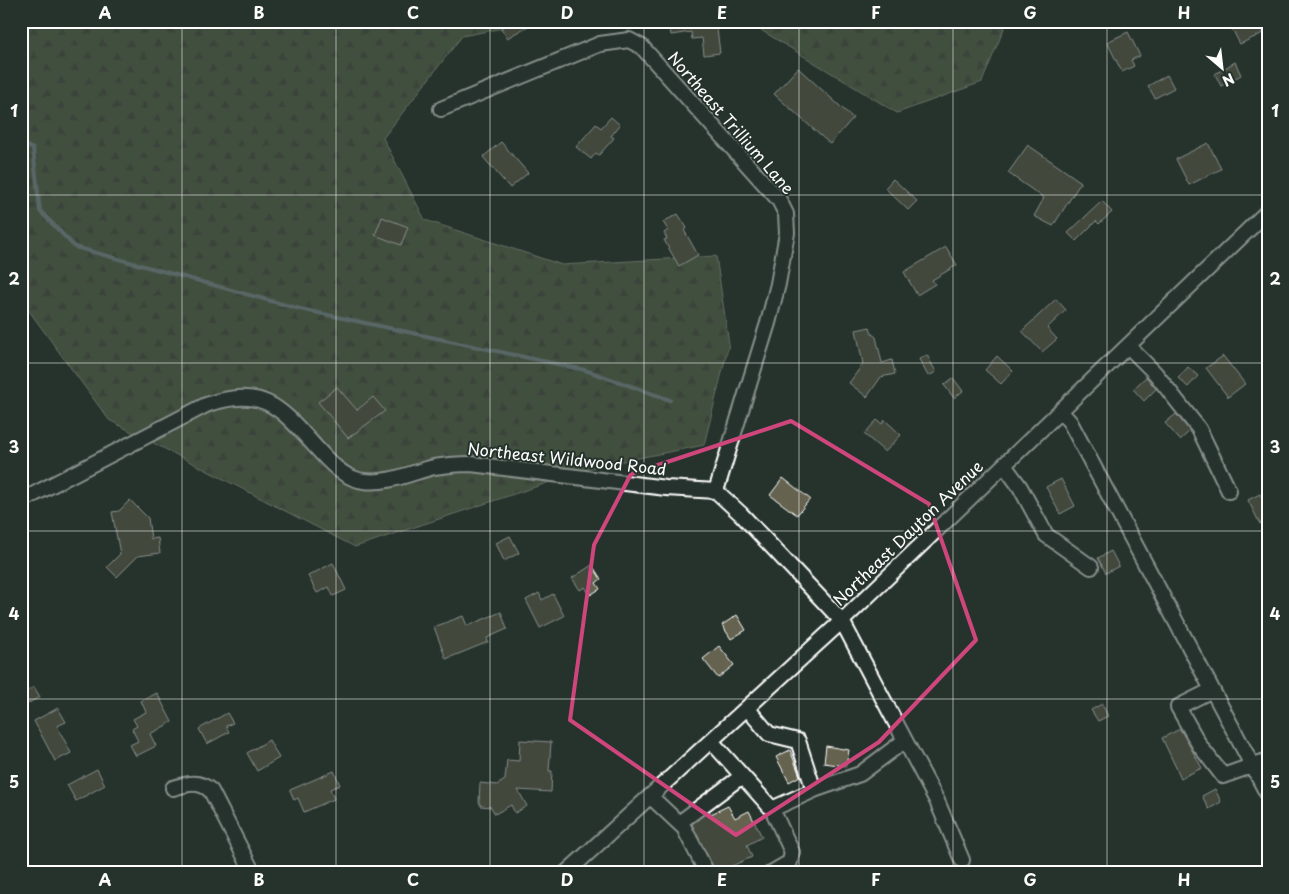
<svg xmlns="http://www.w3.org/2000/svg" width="1289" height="894" viewBox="0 0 1289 894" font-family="'Playpen Sans',sans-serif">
  <defs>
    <pattern id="forest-firs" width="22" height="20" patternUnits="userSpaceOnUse" patternTransform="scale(1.25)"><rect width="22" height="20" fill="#647152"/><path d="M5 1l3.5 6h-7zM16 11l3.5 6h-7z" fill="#54594e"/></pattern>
  </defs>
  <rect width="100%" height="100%" fill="#26332d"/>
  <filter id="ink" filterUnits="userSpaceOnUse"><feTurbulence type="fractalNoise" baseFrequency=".02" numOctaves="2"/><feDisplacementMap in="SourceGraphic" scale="10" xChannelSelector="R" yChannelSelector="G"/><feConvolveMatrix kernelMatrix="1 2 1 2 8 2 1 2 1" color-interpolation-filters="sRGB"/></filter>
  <g filter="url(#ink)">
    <path fill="url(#forest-firs)" stroke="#b2b8a8" d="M 21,21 L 539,21 L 462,36 L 383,138 L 425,220 L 562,265 L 716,256 L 729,344 L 704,445 L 598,466 L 355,547 L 109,420 L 21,300 Z
      M 746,21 L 1007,21 L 982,82 L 897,113 Z"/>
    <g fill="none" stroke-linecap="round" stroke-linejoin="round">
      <path stroke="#94a6ab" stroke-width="4" d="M 21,143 L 33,149 L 40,211 L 75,247 L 300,309 L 585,370 L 670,400"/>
    </g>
    <path fill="#65624f" stroke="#fff" d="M 513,21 L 537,21 L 507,38 L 501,28 Z
      M 669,21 L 696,21 L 696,24 L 716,21 L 720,53 L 704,55 L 702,38 L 692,39 L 691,32 L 671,35 Z
      M 1228,21 L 1257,21 L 1263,33 L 1240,44 Z
      M 1128,32 L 1140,56 L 1131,60 L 1134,66 L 1122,72 L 1107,42 Z
      M 1235,62 L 1241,75 L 1221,86 L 1215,74 Z
      M 798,68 L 853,118 L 830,144 L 774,94 Z
      M 1167,75 L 1174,88 L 1155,98 L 1148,86 Z
      M 611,117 L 620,125 L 611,136 L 614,138 L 599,155 L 596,153 L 591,159 L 576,147 L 596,124 L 601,128 Z
      M 501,142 L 528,173 L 510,188 L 483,157 Z
      M 1208,143 L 1221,169 L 1189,185 L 1176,159 Z
      M 1028,145 L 1081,182 L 1053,226 L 1034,216 L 1044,198 L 1008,173 Z
      M 893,179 L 917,201 L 908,210 L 885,188 Z
      M 1102,201 L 1112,212 L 1099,224 L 1096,221 L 1076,241 L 1068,233 Z
      M 678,214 L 687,228 L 684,230 L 698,255 L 679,266 L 664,240 L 667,239 L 664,233 L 668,230 L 663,222 Z
      M 382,217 L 408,227 L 401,245 L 375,235 Z
      M 946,247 L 957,265 L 932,280 L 935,284 L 917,295 L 904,272 Z
      M 1056,299 L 1066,310 L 1047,328 L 1057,339 L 1042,352 L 1022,331 Z
      M 870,327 L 872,334 L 876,337 L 882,363 L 892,360 L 895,374 L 881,377 L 867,397 L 849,383 L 863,364 L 856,330 Z
      M 927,355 L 936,372 L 928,376 L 919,359 Z
      M 997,356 L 1013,371 L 1001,384 L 985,370 Z
      M 1223,356 L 1245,384 L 1228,397 L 1206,368 Z
      M 1188,367 L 1198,376 L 1188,387 L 1178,378 Z
      M 1146,377 L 1156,389 L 1144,401 L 1133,389 Z
      M 953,378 L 963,391 L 954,398 L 944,385 Z
      M 337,387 L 357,410 L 373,397 L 385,411 L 348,438 L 318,402 Z
      M 1176,414 L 1190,431 L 1180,440 L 1165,423 Z
      M 877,420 L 882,424 L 885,420 L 901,435 L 885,452 L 864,434 Z
      M 783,478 L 810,499 L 797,515 L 770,495 Z
      M 1061,479 L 1075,506 L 1060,514 L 1046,487 Z
      M 1260,494 L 1268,508 L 1268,521 L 1260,524 L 1248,500 Z
      M 130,500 L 148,518 L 151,539 L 158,538 L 160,553 L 138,556 L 117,577 L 107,567 L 120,554 L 112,512 L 119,511 Z
      M 510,536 L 519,553 L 504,561 L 496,543 Z
      M 1111,551 L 1119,566 L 1106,573 L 1098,558 Z
      M 333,563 L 346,590 L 333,596 L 329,587 L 317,593 L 308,576 Z
      M 592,565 L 601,579 L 596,583 L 600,589 L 590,595 L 585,587 L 580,590 L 572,578 Z
      M 539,593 L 542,600 L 553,594 L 564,616 L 540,628 L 526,600 Z
      M 501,612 L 507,629 L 487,638 L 488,642 L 446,659 L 434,627 L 463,616 L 467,626 Z
      M 737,615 L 746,630 L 731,639 L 722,625 Z
      M 719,646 L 734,665 L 718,678 L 703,659 Z
      M 34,687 L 40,697 L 21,707 L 21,694 Z
      M 157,693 L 172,722 L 150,734 L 156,746 L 136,756 L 130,745 L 138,741 L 132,729 L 137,726 L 133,719 L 146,712 L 141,701 Z
      M 1102,704 L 1108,716 L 1098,721 L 1091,710 Z
      M 58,708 L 66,722 L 57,726 L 71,753 L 55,761 L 34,721 Z
      M 227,713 L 233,723 L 226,726 L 229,732 L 207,744 L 199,729 Z
      M 1180,729 L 1202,768 L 1181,778 L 1162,738 Z
      M 269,740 L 279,758 L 257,771 L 247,753 Z
      M 520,740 L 551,742 L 549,771 L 552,771 L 551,792 L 518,790 L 527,806 L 515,813 L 511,805 L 495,814 L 491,807 L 481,806 L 479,802 L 480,783 L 497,785 L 505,780 L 507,760 L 519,761 Z
      M 826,746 L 849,750 L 846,766 L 824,763 Z
      M 790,750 L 800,776 L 789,782 L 776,757 Z
      M 97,769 L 105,785 L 76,801 L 67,785 Z
      M 334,771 L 340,785 L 330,789 L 334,799 L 304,812 L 298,798 L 294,800 L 290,790 Z
      M 1215,789 L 1221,802 L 1209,809 L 1202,796 Z
      M 728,806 L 735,818 L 749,811 L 762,837 L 747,845 L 752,857 L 716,873 L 692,824 L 709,811 L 711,814 Z"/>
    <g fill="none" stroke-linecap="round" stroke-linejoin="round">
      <g stroke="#fff" stroke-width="18">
        <path id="minor" d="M 441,109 L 600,44 L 629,40 L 642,47 L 779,200 L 786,214 L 787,233 L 778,284 L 768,323 L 716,491
          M 1128,346 L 1155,373 L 1199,429 L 1229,491
          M 1060,411 L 1070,422 L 1268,795
          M 1004,465 L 1020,487 L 1046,535 L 1091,567
          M 21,501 L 206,405 C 268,383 284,413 323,455 C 334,467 347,479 364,481 C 388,484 410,473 434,467 C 447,465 459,464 471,464 L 666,488 L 716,491 L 741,514 L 842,621 L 937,801 L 962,860
          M 1212,690 L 1178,707 L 1200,746 L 1223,776 L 1268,760
          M 711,741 L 772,809 L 814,790 L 798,741 L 769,734 L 747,708
          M 173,788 C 187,784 199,780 211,791 L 253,873
          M 814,790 L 860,774 L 904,741
          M 651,797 L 684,828 L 707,873
          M 679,823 L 742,776
          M 566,873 L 842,621 L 1268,211
          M 771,873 L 790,862 L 792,852 L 772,809"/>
      </g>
      <use href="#minor" stroke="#26332d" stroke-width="14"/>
    </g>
  </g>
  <path d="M0 0H1289V894H0ZM 791,421 L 929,504 L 976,640 L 879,742 L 736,835 L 570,720 L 594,545 L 631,474 Z" fill="#26332d" fill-opacity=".55" fill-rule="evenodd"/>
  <path fill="none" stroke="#ce467c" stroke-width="4" stroke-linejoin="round" d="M 791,421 L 929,504 L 976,640 L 879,742 L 736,835 L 570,720 L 594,545 L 631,474 Z"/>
  <path fill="none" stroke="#fff" stroke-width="1" stroke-opacity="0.55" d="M 182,21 L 182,873M 336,21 L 336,873M 490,21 L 490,873M 644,21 L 644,873M 799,21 L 799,873M 953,21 L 953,873M 1107,21 L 1107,873M 21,195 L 1268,195M 21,363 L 1268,363M 21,531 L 1268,531M 21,699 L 1268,699"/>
  <g text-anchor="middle" stroke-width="4" stroke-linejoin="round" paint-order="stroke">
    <g font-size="16" fill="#fff" stroke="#26332d">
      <text transform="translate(731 123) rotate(49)" y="6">Northeast Trillium Lane</text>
      <text transform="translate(567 459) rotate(6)" y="6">Northeast Wildwood Road</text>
      <text transform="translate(908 533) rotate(-44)" y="6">Northeast Dayton Avenue</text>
    </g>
  </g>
  <rect width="1289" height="894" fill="none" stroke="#26332d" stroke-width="55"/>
  <g transform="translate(1222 68) rotate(152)" stroke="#26332d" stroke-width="4" paint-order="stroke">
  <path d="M0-4L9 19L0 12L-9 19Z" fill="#ffffff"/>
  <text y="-8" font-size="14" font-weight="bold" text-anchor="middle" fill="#ffffff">N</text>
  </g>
  <rect x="28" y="28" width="1234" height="838" fill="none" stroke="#fff" stroke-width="2"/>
  <g font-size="16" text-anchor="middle" font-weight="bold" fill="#fff">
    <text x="105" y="19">A</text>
    <text x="259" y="19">B</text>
    <text x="413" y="19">C</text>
    <text x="567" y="19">D</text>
    <text x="722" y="19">E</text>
    <text x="876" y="19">F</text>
    <text x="1030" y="19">G</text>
    <text x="1184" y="19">H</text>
    <text x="14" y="117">1</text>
    <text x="1275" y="117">1</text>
    <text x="14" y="285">2</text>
    <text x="1275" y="285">2</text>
    <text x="14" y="453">3</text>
    <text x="1275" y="453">3</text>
    <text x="14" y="620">4</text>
    <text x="1275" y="620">4</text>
    <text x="14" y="788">5</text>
    <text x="1275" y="788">5</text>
    <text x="105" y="886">A</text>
    <text x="259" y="886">B</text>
    <text x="413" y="886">C</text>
    <text x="567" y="886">D</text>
    <text x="722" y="886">E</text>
    <text x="876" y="886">F</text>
    <text x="1030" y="886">G</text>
    <text x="1184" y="886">H</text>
  </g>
</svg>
